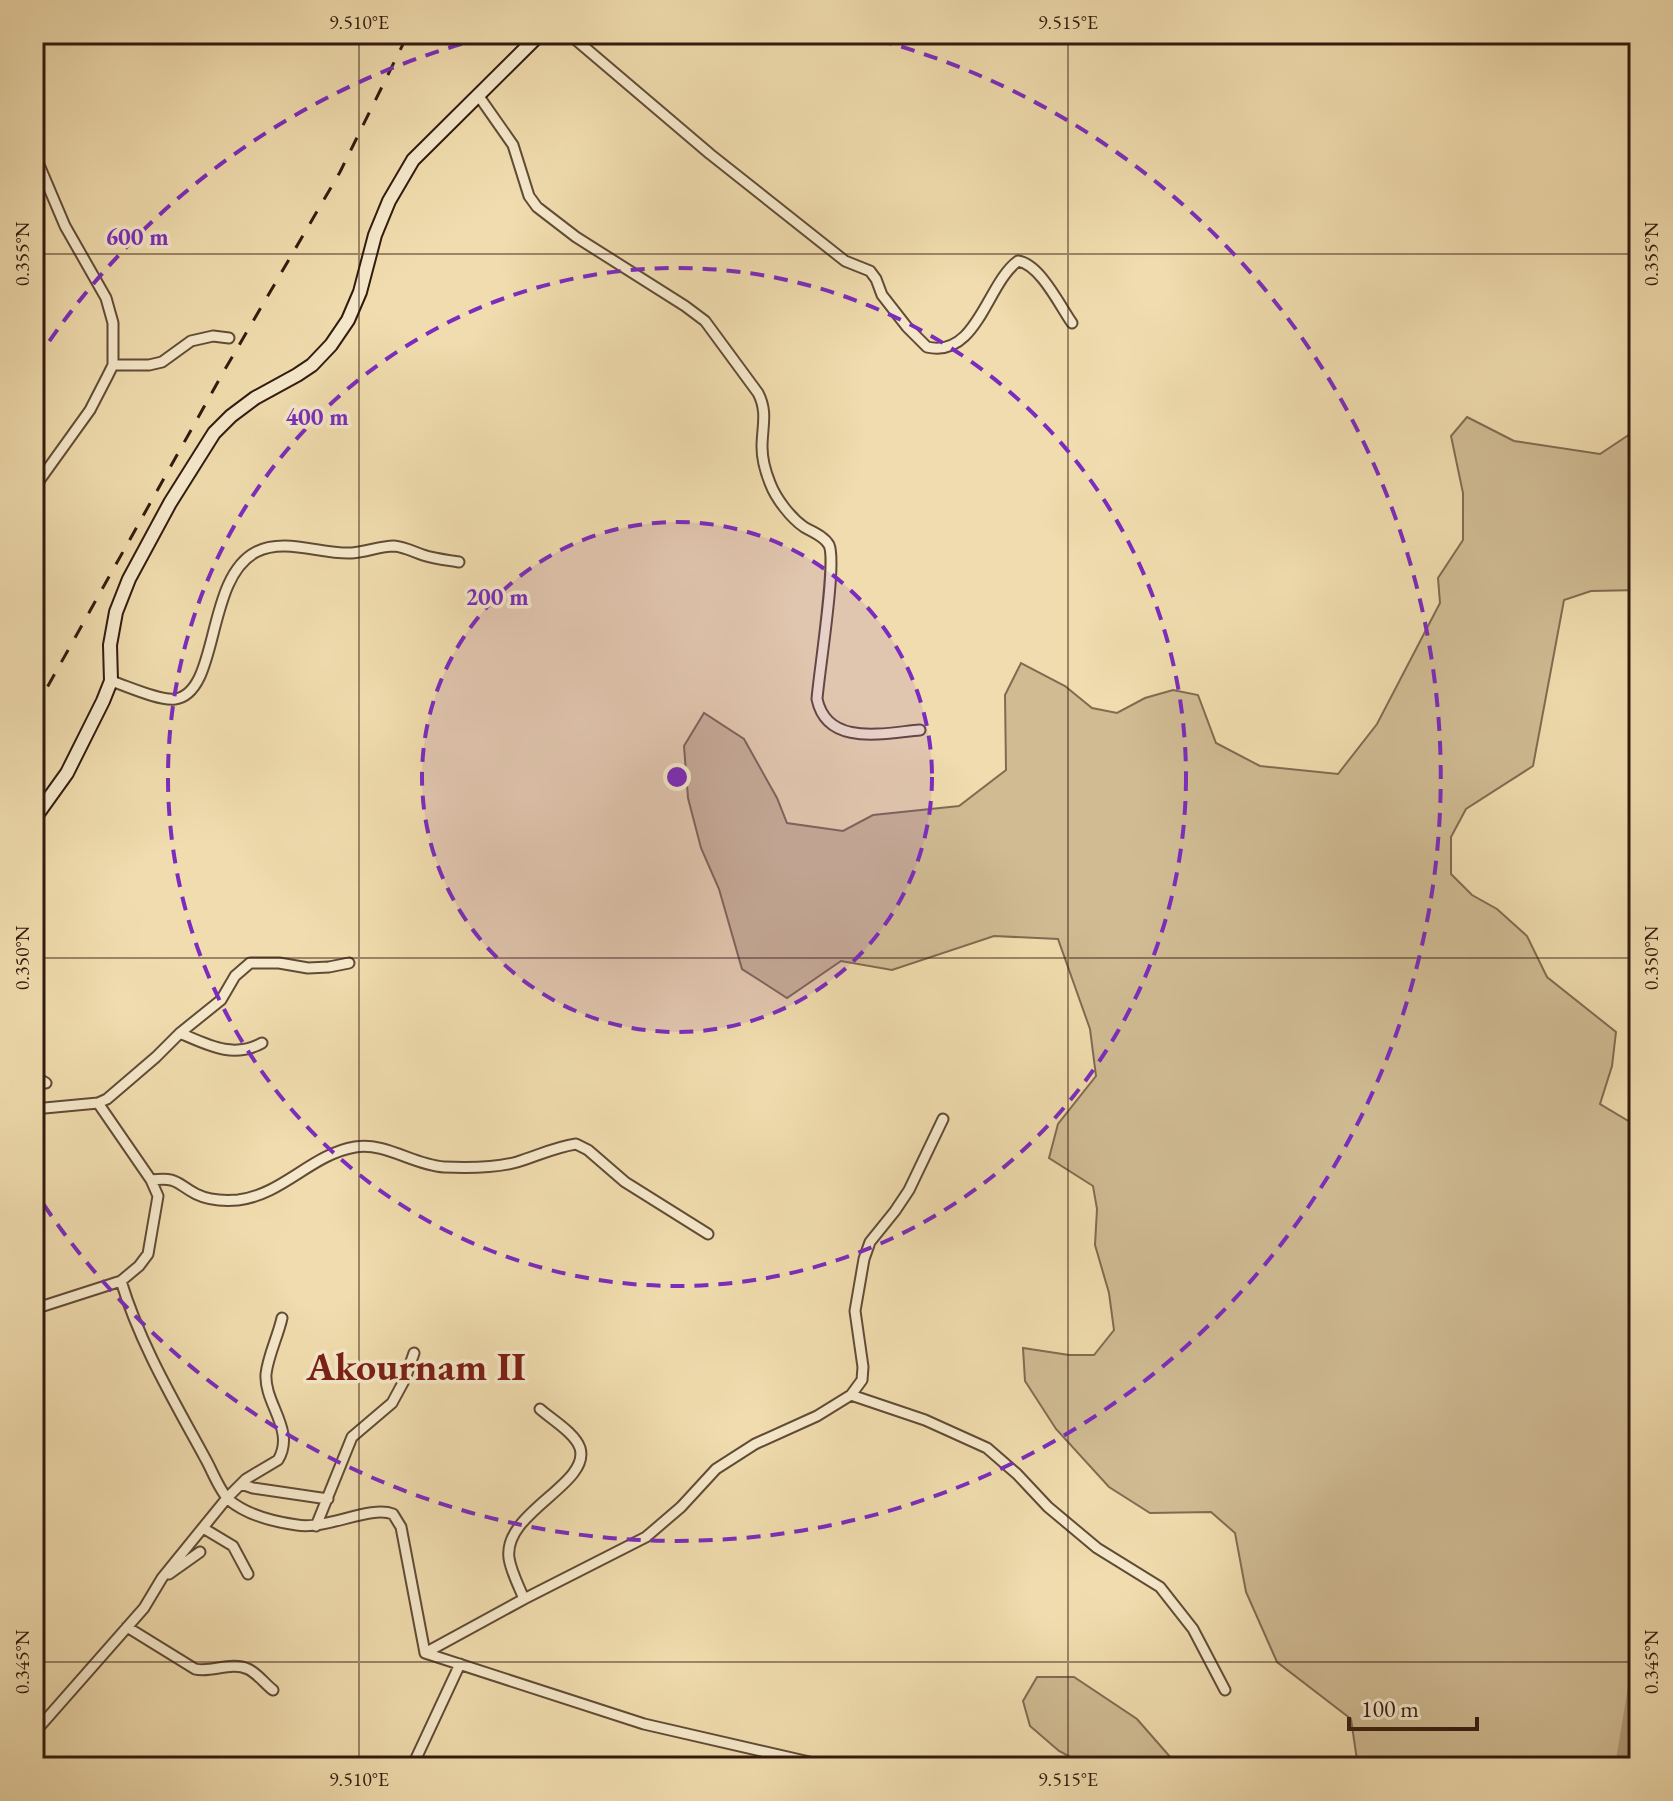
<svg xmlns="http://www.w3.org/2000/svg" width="1673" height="1801" viewBox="0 0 1673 1801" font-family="'EB Garamond',serif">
  <rect width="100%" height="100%" fill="#f0dcae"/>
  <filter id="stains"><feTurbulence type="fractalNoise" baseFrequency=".0025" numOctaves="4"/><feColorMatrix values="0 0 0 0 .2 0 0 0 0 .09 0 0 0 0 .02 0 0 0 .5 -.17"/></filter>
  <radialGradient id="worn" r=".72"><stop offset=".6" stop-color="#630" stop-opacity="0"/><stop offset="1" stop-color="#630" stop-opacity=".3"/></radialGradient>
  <path fill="#d0bb93" stroke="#806b51" stroke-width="2" d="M 1467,417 L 1514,441 L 1600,454 L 1639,428 L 1639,590 L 1591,591 L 1564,600 L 1533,766 L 1466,809 L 1451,837 L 1451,874 L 1472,895 L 1497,909 L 1527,936 L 1547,977 L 1616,1032 L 1612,1066 L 1600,1104 L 1635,1125 L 1639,1133 L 1639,1767 L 1358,1767 L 1351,1719 L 1277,1662 L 1246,1592 L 1235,1533 L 1211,1512 L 1150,1513 L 1109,1487 L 1056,1429 L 1025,1381 L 1023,1348 L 1069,1355 L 1094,1355 L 1114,1330 L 1109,1293 L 1095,1245 L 1097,1209 L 1093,1186 L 1049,1158 L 1058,1124 L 1096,1076 L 1090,1029 L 1058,939 L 994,936 L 892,970 L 841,961 L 787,998 L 742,969 L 719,889 L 701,848 L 688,798 L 684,746 L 704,713 L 744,739 L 777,798 L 787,823 L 843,831 L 873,815 L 959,806 L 1006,770 L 1005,695 L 1021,663 L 1065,686 L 1092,708 L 1117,713 L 1145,698 L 1173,690 L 1198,695 L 1216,743 L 1260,766 L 1338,774 L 1377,724 L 1440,603 L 1438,578 L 1463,540 L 1463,493 L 1451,436 Z
    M 1037,1677 L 1074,1677 L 1137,1719 L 1179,1767 L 1089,1767 L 1059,1751 L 1030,1726 L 1023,1701 Z"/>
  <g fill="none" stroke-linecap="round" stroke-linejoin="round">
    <path stroke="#af9a78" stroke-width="16" d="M 1623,1767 L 1639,1669"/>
    <g stroke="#614b37" stroke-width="13">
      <path id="street" d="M 569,34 L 710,154 L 845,261 L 870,271 L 876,279 L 882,295 L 907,327 L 927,347 C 977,359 987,283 1018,261 C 1040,264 1060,306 1072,323
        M 478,95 L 513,145 L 529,196 L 537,207 L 576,237 L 685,306 L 705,321 L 758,393 C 768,412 762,427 762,447 C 762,459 766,473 770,483 C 776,499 791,518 804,527 C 812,532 824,536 829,545 C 837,562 819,672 817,699 C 827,747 884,733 920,730
        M 34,153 L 65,226 L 106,298 L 113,323 L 113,365 L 107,377 L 90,410 L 34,488
        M 113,365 L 149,365 L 162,362 L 191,341 L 213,336 L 229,338
        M 111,681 C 127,686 159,701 175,699 C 220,693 205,578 256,552 C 285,537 322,555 352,553 C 367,552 380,546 394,546 C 405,547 414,552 423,555 C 435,559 447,560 459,562
        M 180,1033 C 208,1045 233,1059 262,1043
        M 34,1076 L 46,1083
        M 98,1103 L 151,1180 L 158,1196 L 148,1254 L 139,1266 L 121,1281
        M 34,1109 L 98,1103 L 107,1099 L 156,1057 L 180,1033 L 221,1000 L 235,976 L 250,963 L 279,963 L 308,968 L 329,967 L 349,963
        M 151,1180 C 179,1177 175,1183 196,1194 C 208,1200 225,1201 238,1200 C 282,1195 312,1154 355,1147 C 386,1142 413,1165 444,1167 C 466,1168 495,1168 517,1162 C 537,1156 555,1147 576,1144 L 588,1150 L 625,1182 L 708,1234
        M 34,1309 L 121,1281 C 140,1344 174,1401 205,1458 C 212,1470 219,1490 229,1500 C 247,1515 275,1522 297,1525 C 327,1530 370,1505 393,1514 L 401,1527 L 425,1653
        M 851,1395 L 925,1420 L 987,1448 L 1017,1474 L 1048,1507 L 1097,1548 L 1160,1587 L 1193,1629 L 1225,1690
        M 241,1484 L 253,1488 L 328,1499
        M 316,1526 L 352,1437 L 392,1403 L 405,1379 L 414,1353
        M 203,1528 L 233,1546 L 248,1574
        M 169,1574 L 200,1552
        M 524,1599 C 519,1586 511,1572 509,1558 C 503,1512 591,1484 580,1448 C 575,1433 551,1419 540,1409
        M 127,1627 L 195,1669 C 212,1673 231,1661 248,1669 C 257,1673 265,1684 273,1690
        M 425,1653 L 524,1599 L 646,1537 L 681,1507 L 716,1469 L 755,1444 L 817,1416 L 851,1395 L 862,1380 L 863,1367 L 855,1311 L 864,1259 L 870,1242 L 895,1211 L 909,1190 L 943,1119
        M 425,1653 L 644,1724 L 831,1767
        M 34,1733 L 144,1608 L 162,1578 L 227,1498 L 246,1479 L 278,1460 C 296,1430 264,1404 266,1374 C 268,1356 278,1336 282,1318
        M 412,1767 L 460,1664"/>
    </g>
    <g stroke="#311b0f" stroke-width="16">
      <path id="secondary" d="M 34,819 L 67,773 L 103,701 L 111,681 L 110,645 L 116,612 L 129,579 L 170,503 L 214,433 L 231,416 L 255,398 L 297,375 L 312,365 L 331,345 L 348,320 L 360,292 L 375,235 L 389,201 L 413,160 L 540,34"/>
    </g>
    <use href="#street" stroke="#f5e8ca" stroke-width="9"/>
    <use href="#secondary" stroke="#f5e8ca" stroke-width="12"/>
    <path stroke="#311b0f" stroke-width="3" stroke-dasharray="14 14" stroke-linecap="butt" d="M 34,711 L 224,371 L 340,172 L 408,34"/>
  </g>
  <path fill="none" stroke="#311b0f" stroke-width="2" stroke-opacity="0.45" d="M 359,34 L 359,1767M 1068,34 L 1068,1767M 34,254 L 1639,254M 34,958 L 1639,958M 34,1662 L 1639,1662"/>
  <circle cx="677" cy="777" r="255" fill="#7b2cbf" fill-opacity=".12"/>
  <g fill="none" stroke="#7b2cbf" stroke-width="4" stroke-dasharray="14 10">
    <circle cx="677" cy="777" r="255"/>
    <circle cx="677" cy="777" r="509"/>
    <path d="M36 361A764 764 0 0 1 499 34M855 34A764 764 0 1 1 36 1193"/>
  </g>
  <g text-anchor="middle" stroke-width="7" stroke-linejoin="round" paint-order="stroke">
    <g font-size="40" font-weight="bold" fill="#7a1f14" stroke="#f5e8ca">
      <text x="416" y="1380">Akournam II</text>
    </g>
  </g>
  <circle cx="677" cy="777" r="12" fill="#7b2cbf" stroke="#f5e8ca" stroke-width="4"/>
  <g font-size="24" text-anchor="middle" font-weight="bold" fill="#7b2cbf" stroke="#f5e8ca" stroke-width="7" stroke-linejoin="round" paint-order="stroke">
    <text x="137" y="245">600 m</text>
    <text x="317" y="425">400 m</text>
    <text x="497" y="605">200 m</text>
  </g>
  <rect width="1673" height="1801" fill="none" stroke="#f0dcae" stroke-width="88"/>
  <path d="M1349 1717v12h128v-12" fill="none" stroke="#311b0f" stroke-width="4"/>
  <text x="1361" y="1717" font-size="24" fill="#311b0f" stroke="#f5e8ca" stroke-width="6" paint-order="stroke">100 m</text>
  <rect x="44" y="44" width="1585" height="1713" fill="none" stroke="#311b0f" stroke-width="3"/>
  <g font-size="20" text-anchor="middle" fill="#311b0f">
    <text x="359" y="29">9.510°E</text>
    <text x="1068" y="29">9.515°E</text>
    <text transform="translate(22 254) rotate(-90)" y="7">0.355°N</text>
    <text transform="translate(1651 254) rotate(-90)" y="7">0.355°N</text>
    <text transform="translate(22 958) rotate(-90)" y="7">0.350°N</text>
    <text transform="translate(1651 958) rotate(-90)" y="7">0.350°N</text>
    <text transform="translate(22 1662) rotate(-90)" y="7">0.345°N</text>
    <text transform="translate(1651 1662) rotate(-90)" y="7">0.345°N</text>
    <text x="359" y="1786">9.510°E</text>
    <text x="1068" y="1786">9.515°E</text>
  </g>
  <rect width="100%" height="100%" filter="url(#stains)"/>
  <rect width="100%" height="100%" fill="url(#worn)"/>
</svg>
